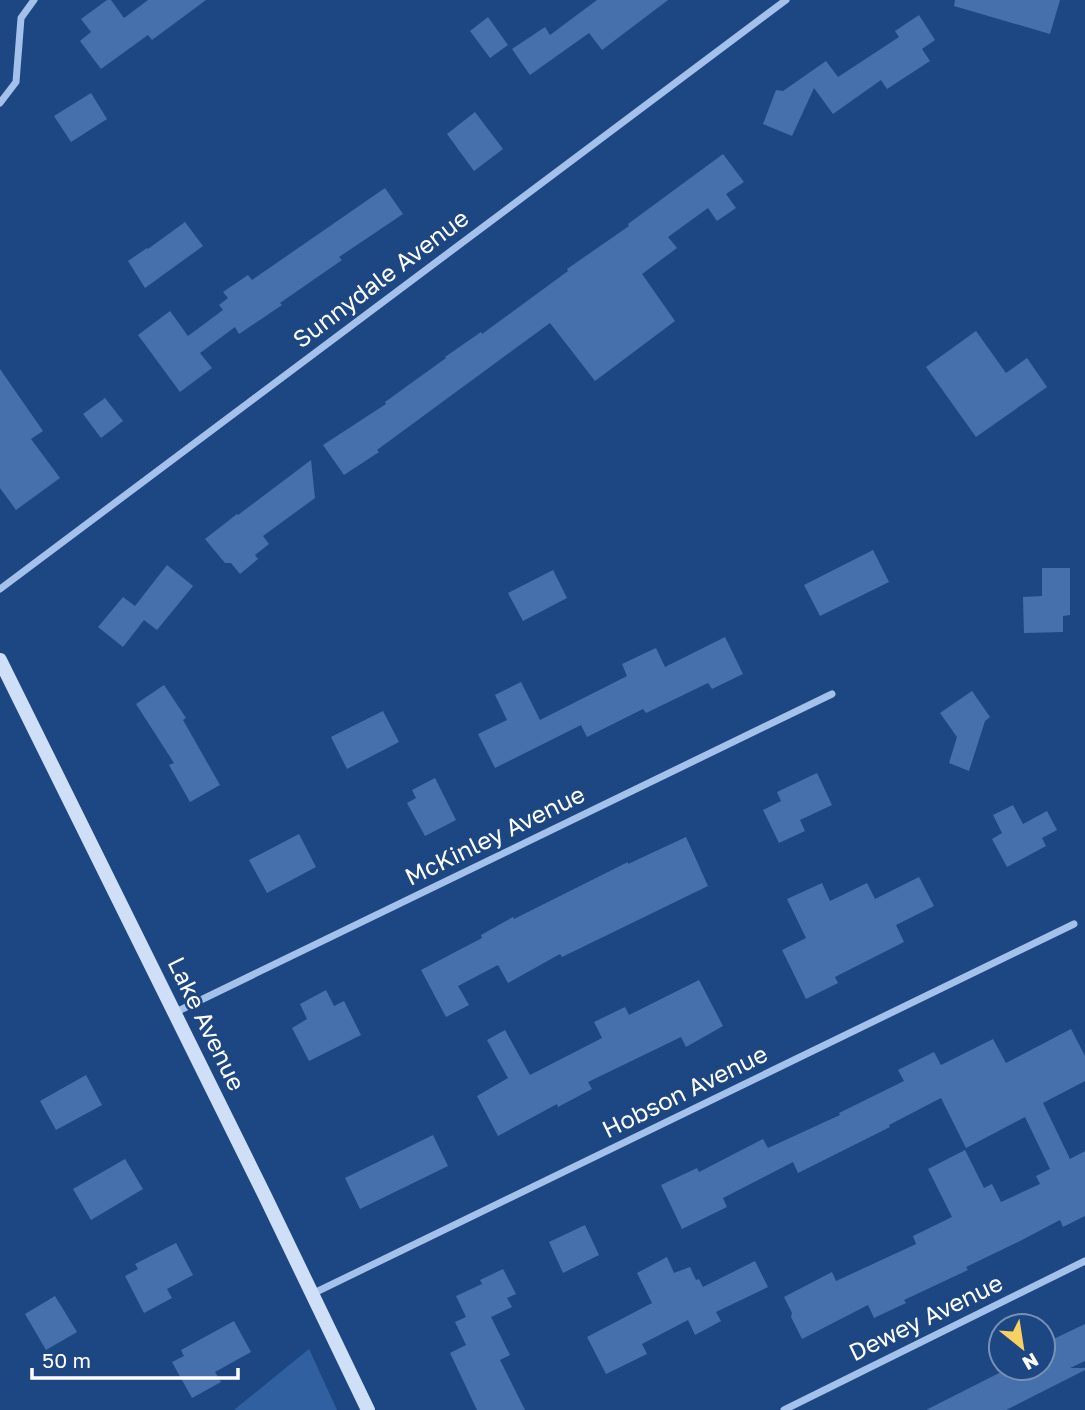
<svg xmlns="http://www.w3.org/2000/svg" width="1085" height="1410" viewBox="0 0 1085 1410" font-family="'Golos Text',sans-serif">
  <rect width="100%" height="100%" fill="#1d4783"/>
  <path fill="#3160a1" d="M 309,1349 L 337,1410 L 234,1410 Z"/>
  <path fill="#4670ab" d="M 107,0 L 111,0 L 124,18 L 148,0 L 206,0 L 152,40 L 148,35 L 101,69 L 80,41 L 91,32 L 81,19 Z
    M 597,0 L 668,0 L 602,50 L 589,33 L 530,75 L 512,49 L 545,27 L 550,35 Z
    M 955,0 L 1060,0 L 1050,34 L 954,6 Z
    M 919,15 L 935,40 L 922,49 L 930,61 L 887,89 L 881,80 L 833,114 L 814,88 L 792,136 L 763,124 L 776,90 L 783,91 L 826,61 L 838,77 L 899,37 L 895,31 Z
    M 488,17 L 508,45 L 490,58 L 470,31 Z
    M 91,93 L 107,119 L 71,142 L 54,116 Z
    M 475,112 L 503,149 L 474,171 L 447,134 Z
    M 723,154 L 744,182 L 726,194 L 736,208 L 717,221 L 708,208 L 668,237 L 677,248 L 642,274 L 675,321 L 595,381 L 550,323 L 377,450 L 379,452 L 344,475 L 323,445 L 386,404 L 385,402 L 446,358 L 445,357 L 481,332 L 482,334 L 568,271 L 567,269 L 629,226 L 628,224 Z
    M 385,188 L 403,214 L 339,257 L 342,260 L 280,303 L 282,305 L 239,334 L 235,327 L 200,353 L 212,368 L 180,392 L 138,335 L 170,311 L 188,336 L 223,310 L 219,305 L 228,298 L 223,292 L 248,275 L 252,280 Z
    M 185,222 L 203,246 L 145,288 L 128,261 L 147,248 L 148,249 Z
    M 976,331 L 1006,373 L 1027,358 L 1047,387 L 976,437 L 926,367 Z
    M 0,369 L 43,431 L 31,439 L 60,478 L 16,510 L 0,488 Z
    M 105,398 L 123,421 L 101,438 L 83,414 Z
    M 311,460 L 315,498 L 263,536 L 269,544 L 255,555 L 258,559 L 240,574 L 231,563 L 225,563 L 205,539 L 237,514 L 238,515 Z
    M 873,550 L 889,582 L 820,616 L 804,585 Z
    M 167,565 L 193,586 L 157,630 L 144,620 L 123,647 L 98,627 L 123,597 L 135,606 Z
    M 1042,568 L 1070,568 L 1070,615 L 1063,616 L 1063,632 L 1024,633 L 1023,597 L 1042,596 Z
    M 553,570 L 567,598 L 523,621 L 508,593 Z
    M 725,637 L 743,674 L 712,689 L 708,683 L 646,713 L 643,709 L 587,737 L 581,725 L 495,768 L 478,734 L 507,720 L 495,695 L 521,682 L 540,720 L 627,676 L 622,664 L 656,648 L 665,667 Z
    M 164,685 L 186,718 L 183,720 L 220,785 L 190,802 L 169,765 L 174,763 L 136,704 Z
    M 972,691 L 990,717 L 985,721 L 969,771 L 949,763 L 957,737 L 940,713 Z
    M 383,711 L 399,742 L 347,769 L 331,737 Z
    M 817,773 L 832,805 L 800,820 L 805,831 L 779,843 L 763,810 L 781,801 L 777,792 Z
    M 435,778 L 456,820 L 425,836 L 407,803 L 416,798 L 412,790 Z
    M 1013,805 L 1023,824 L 1047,811 L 1057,830 L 1042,838 L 1046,846 L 1007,867 L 992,839 L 1002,833 L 993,815 Z
    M 299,834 L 316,867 L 267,893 L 249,860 Z
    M 686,837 L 708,886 L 562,957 L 560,954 L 508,983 L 498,965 L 458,986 L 469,1005 L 446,1017 L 421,970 L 482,938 L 481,935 L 513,917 L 514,919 L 628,862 L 628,864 Z
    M 919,877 L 934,906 L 896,925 L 904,942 L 835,977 L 838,983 L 806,999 L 782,950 L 806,938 L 787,899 L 822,883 L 830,901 L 867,883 L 875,899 Z
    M 699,980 L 723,1026 L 686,1047 L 681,1037 L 588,1082 L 592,1089 L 558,1107 L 557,1104 L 498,1136 L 477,1096 L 508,1078 L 487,1040 L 505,1030 L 530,1075 L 602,1038 L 594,1022 L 625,1007 L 629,1015 Z
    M 326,990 L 334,1006 L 344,1001 L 361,1035 L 309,1061 L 292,1028 L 307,1019 L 300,1004 Z
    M 1071,1029 L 1085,1056 L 1085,1081 L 1043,1103 L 1070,1159 L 1085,1151 L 1085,1216 L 1063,1227 L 1060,1220 L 1020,1241 L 966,1267 L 968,1270 L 904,1300 L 906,1303 L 874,1318 L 868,1305 L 802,1339 L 791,1317 L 792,1313 L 784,1297 L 832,1272 L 836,1281 L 916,1244 L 913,1236 L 952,1217 L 928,1169 L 965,1150 L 984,1188 L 992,1184 L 1001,1202 L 1040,1184 L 1036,1176 L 1050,1169 L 1025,1117 L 966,1148 L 941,1098 L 889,1125 L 890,1127 L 798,1173 L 793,1162 L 723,1198 L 727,1207 L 682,1229 L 661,1185 L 697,1168 L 699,1172 L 763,1139 L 768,1148 L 840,1115 L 839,1113 L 904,1081 L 898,1070 L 934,1052 L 941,1065 L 993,1039 L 1006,1063 Z
    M 86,1075 L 102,1105 L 56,1130 L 40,1101 Z
    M 433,1135 L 448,1166 L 360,1209 L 345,1178 Z
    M 125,1159 L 143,1189 L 91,1220 L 73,1189 Z
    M 585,1225 L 599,1255 L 563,1273 L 549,1242 Z
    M 176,1243 L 193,1275 L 167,1289 L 172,1298 L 144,1313 L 125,1276 L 138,1269 L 135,1264 Z
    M 667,1257 L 674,1273 L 690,1267 L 696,1280 L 699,1279 L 703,1287 L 755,1261 L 768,1287 L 716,1312 L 721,1321 L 695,1335 L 688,1320 L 642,1344 L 647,1354 L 606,1374 L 587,1337 L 652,1303 L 637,1273 Z
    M 503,1269 L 516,1294 L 507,1298 L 512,1307 L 491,1317 L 510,1355 L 500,1360 L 525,1410 L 477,1410 L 450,1353 L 466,1345 L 455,1322 L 466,1317 L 456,1296 L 482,1284 L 480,1280 Z
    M 55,1296 L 77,1332 L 46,1350 L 25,1314 Z
    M 234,1321 L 251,1352 L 215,1372 L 221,1382 L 192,1398 L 172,1362 L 184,1356 L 181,1350 Z
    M 1085,1324 L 1085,1361 L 1070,1368 L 1085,1368 L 1085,1370 L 1006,1410 L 926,1410 L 1009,1368 L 1043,1368 L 1043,1344 Z"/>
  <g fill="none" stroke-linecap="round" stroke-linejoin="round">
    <path stroke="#a3c1ea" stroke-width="7" d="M 0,103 L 16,82 L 21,18 L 34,0
      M 0,589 L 786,0
      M 174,1013 L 832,694
      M 312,1294 L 1074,924
      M 784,1410 L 1085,1261"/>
    <path stroke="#cfdff7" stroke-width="14" d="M 0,660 L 265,1196 L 368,1410"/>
  </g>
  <g text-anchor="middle" stroke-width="5" stroke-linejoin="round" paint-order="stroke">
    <g font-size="24" fill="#fff" stroke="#1d4783">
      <text transform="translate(381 279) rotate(-37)" y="8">Sunnydale Avenue</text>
      <text transform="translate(495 836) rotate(-26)" y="8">McKinley Avenue</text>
      <text transform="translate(206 1024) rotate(64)" y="8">Lake Avenue</text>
      <text transform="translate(685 1092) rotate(-26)" y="8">Hobson Avenue</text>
      <text transform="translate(926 1318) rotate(-26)" y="8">Dewey Avenue</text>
    </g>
  </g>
  <g transform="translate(1022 1347) rotate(150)"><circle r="33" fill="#1d4783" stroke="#7791b5" stroke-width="2"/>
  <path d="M0-5L12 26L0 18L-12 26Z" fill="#f9d162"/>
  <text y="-10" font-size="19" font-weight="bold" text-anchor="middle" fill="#ffffff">N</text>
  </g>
  <path d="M32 1368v10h206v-10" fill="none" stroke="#ffffff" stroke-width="3.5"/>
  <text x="42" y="1368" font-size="21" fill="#ffffff" stroke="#1d4783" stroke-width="5" paint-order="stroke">50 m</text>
</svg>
